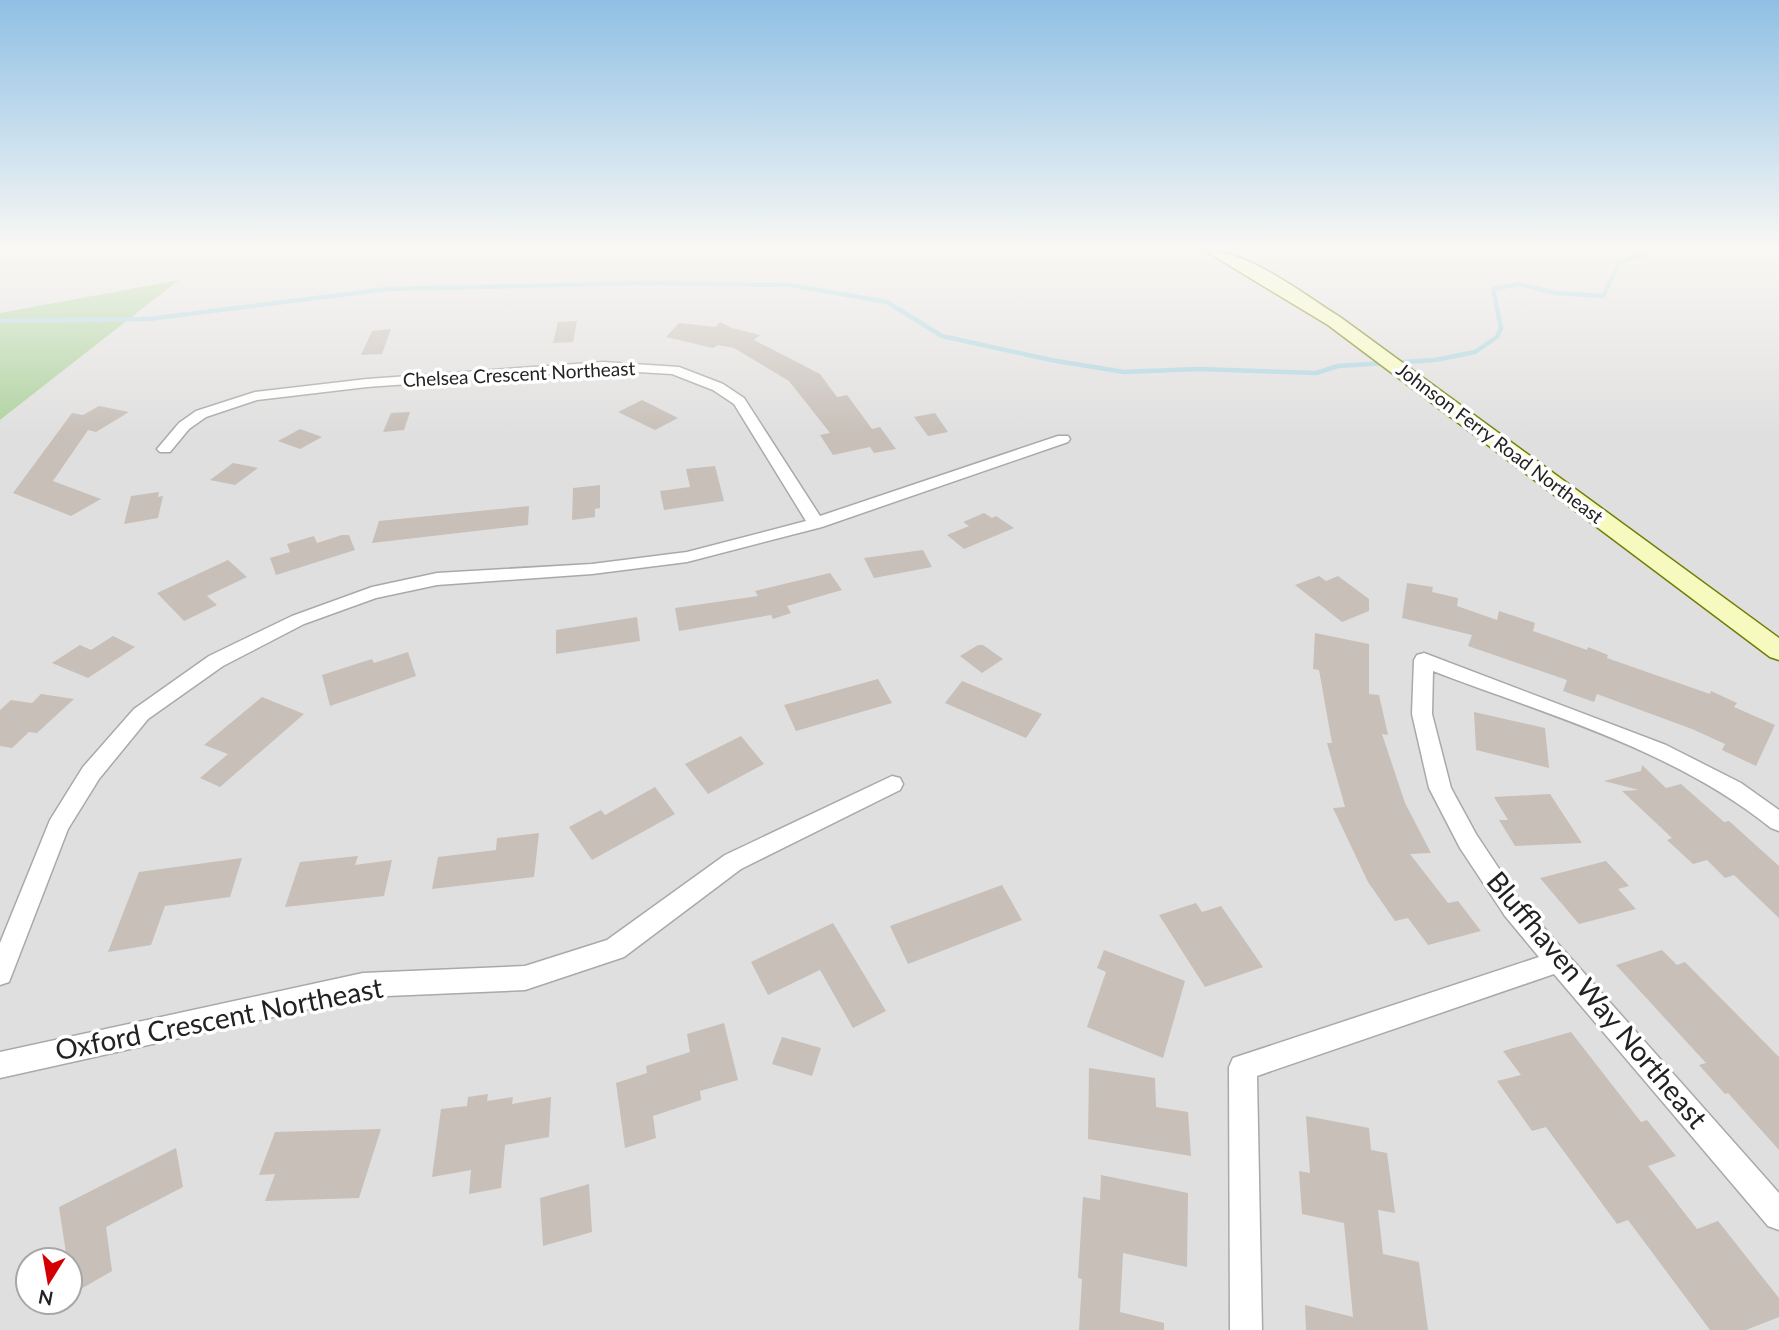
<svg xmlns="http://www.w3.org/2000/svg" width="1779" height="1330" viewBox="0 0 1779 1330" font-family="Lato,sans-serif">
  <rect width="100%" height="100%" fill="#f2efe9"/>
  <path fill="#e0dfdf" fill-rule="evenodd" d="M 0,250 L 1779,250 L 1779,1330 L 0,1330 L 0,420 L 178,281 L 0,313 ZM 28,1260 L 70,1260 L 70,1302 L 28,1302 Z"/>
  <path fill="#add19e" d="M 179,280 L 0,420 L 0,313 Z"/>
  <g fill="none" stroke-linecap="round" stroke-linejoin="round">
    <path stroke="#aad3df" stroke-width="4.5" d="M 0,321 L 149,319 L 388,289 L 647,283 L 790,285 L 887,302 L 942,336 L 1051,360 L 1124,372 L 1198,369 L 1316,373 L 1338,366 L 1435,360 L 1475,352 L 1497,337 L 1501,328 L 1493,289 L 1519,284 L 1555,293 L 1603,296 L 1619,263 L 1655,250"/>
  </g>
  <path fill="#c7bfb8" d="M 577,321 L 573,342 L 553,343 L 558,322 Z
    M 720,322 L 732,328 L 760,335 L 754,340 L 820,374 L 837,397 L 847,395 L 872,429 L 880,427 L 896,449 L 874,453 L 870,447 L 833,455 L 820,435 L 830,433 L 789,381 L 734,348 L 718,345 L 713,348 L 666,337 L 679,323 L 716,327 Z
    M 391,329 L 382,354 L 361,355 L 372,331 Z
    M 642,400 L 678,418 L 655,430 L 618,412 Z
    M 99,406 L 129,412 L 96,432 L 88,430 L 53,481 L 101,499 L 71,516 L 13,493 L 72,413 L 83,415 Z
    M 410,412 L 404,430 L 383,432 L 391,413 Z
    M 935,413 L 948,432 L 928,436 L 914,417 Z
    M 300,429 L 322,437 L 300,449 L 278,441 Z
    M 233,463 L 258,468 L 235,485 L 210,480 Z
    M 715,466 L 724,501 L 664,510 L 660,491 L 690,487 L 686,469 Z
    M 600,485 L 600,508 L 595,509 L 595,517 L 572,520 L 573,488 Z
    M 159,492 L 158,497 L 163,496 L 158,518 L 124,524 L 131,496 Z
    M 529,506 L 528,525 L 372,543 L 379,521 Z
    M 984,513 L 992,518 L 996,516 L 1014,528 L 964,549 L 947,535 L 969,526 L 963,522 Z
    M 342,535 L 349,535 L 355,550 L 276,575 L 270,558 L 290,552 L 287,544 L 314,536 L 317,543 Z
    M 923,550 L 932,567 L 874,578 L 864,558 Z
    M 228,560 L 247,577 L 207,596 L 217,605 L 184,621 L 157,593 Z
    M 830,573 L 842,590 L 787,606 L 791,613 L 773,619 L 771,615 L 679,631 L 675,608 L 758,596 L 755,591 Z
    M 1319,576 L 1326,581 L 1338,576 L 1369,599 L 1369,611 L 1342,622 L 1295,585 Z
    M 1407,583 L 1433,587 L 1432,592 L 1458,598 L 1457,606 L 1497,620 L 1499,611 L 1535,623 L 1533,631 L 1587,650 L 1588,647 L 1608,655 L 1607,658 L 1710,694 L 1711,691 L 1737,703 L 1734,707 L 1775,725 L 1756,766 L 1722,750 L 1725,744 L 1692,729 L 1597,694 L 1594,702 L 1563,691 L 1567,680 L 1468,646 L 1472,635 L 1402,618 Z
    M 637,617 L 640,641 L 556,654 L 556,630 Z
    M 1315,633 L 1369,644 L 1369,694 L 1379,695 L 1388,735 L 1382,734 L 1405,803 L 1431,853 L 1410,854 L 1448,903 L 1458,901 L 1481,931 L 1428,945 L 1408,918 L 1395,921 L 1368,882 L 1333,808 L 1345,807 L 1327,743 L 1332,743 L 1319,670 L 1313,669 Z
    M 113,636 L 135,647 L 88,678 L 52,663 L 80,645 L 91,650 Z
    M 978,645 L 983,645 L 1003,659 L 982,673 L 960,656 Z
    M 408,652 L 416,676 L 330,706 L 322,675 L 372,659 L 374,663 Z
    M 878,679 L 892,703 L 796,731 L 784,705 Z
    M 962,681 L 1042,714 L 1026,738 L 945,703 Z
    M 41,694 L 74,699 L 37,733 L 29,732 L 12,748 L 0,746 L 0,710 L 11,700 L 32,703 Z
    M 262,697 L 304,714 L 220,787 L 200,778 L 228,754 L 204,745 Z
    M 1474,712 L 1545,728 L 1549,768 L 1476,750 Z
    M 741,736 L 764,764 L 708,794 L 685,764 Z
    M 1642,765 L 1666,788 L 1681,784 L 1724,822 L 1729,821 L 1779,866 L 1779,918 L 1734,875 L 1725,878 L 1707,860 L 1693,864 L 1667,840 L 1672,838 L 1622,791 L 1639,790 L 1604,781 L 1641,771 Z
    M 655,787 L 675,814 L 592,860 L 569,827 L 601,810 L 605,815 Z
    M 1550,794 L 1582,843 L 1515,846 L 1499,820 L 1508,820 L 1494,797 Z
    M 539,833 L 534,877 L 432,889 L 438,857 L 496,850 L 497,838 Z
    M 358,856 L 355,865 L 392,860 L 384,896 L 285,907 L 300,862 Z
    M 242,858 L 230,897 L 165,906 L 151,945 L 108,952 L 139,872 Z
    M 1606,861 L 1629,886 L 1618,889 L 1636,909 L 1579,924 L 1540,878 Z
    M 1002,885 L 1022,920 L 908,964 L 890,926 Z
    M 1196,903 L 1202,912 L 1221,906 L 1263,967 L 1205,987 L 1159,915 Z
    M 833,923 L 886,1011 L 853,1028 L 820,970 L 768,995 L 751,962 Z
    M 1104,950 L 1185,981 L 1163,1058 L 1087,1027 L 1106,972 L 1097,968 Z
    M 1662,950 L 1677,965 L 1685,962 L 1779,1057 L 1779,1150 L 1728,1093 L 1725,1094 L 1699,1065 L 1706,1063 L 1616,965 Z
    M 724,1023 L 738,1080 L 700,1091 L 701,1100 L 653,1116 L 656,1138 L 625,1148 L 616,1083 L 647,1073 L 646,1066 L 690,1052 L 687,1034 Z
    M 1571,1032 L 1641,1122 L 1647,1120 L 1676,1156 L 1648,1166 L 1697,1229 L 1718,1221 L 1779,1298 L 1779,1317 L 1746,1330 L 1710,1330 L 1628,1220 L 1617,1224 L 1546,1127 L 1532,1131 L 1497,1081 L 1521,1075 L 1503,1051 Z
    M 782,1037 L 821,1048 L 812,1076 L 772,1064 Z
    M 1089,1068 L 1155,1078 L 1156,1107 L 1188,1112 L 1191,1156 L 1088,1139 Z
    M 488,1094 L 487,1101 L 513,1097 L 512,1104 L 551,1097 L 549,1137 L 505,1145 L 501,1188 L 469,1194 L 471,1170 L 432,1177 L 441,1109 L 467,1106 L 468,1097 Z
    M 1306,1116 L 1369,1128 L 1371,1150 L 1387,1153 L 1395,1213 L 1378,1210 L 1383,1254 L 1419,1262 L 1428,1330 L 1306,1330 L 1305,1305 L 1353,1317 L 1344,1223 L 1302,1214 L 1299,1171 L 1310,1173 Z
    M 381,1129 L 359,1198 L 265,1201 L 275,1174 L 259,1175 L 275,1132 Z
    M 176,1148 L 183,1187 L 106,1227 L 112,1271 L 72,1294 L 70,1260 L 67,1260 L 59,1207 Z
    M 1101,1175 L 1188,1193 L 1187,1267 L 1123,1253 L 1120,1312 L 1164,1323 L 1164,1330 L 1079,1330 L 1082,1279 L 1078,1278 L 1083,1197 L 1100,1200 Z
    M 589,1184 L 592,1232 L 543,1246 L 540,1198 Z"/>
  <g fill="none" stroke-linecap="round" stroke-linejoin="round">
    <g stroke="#a9a9a9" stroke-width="3">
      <path id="street" d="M 603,362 L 679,367 L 723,384 L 744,398 L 820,516 L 1058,436 L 1068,436 L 1070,439 L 1068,442 L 822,527 L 687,562 L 592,574 L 437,585 L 376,598 L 304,624 L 223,666 L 148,719 L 99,779 L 68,829 L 9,982 L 0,985 L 0,943 L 50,820 L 83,767 L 134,709 L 209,656 L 292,616 L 372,587 L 437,573 L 592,564 L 687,552 L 806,521 L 734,404 L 713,390 L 672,374 L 603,370 L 367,387 L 257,400 L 206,417 L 189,429 L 170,452 L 160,452 L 157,449 L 179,423 L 196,411 L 255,392 L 367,379 Z
        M 1424,653 L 1666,745 L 1741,783 L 1779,810 L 1779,831 L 1771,828 C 1674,750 1548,715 1433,671 L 1432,714 L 1451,788 L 1476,834 L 1521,902 L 1779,1193 L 1779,1230 L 1768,1226 L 1554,974 L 1257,1076 L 1262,1330 L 1230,1330 L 1229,1067 L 1233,1058 L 1539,957 L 1505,916 L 1460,848 L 1429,788 L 1412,714 L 1414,660 L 1417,655 Z
        M 892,776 L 900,778 L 903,784 L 900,790 L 741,869 L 624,957 L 525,990 L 363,997 L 0,1078 L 0,1052 L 363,973 L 525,966 L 607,940 L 725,855 Z"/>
    </g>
    <g stroke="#707d05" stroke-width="3">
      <path id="secondary" d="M 1204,250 C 1248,250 1303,294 1340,317 L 1779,638 L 1779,660 L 1770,657 L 1328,325 Z"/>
    </g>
    <use href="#street" fill="#fff" fill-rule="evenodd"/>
    <use href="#secondary" fill="#f7fabf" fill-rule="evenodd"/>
  </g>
  <linearGradient id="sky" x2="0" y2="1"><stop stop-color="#8fc0e4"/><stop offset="0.57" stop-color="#f9f8f5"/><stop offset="1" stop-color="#f9f8f5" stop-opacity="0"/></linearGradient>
  <rect width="1779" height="436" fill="url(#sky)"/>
  <g text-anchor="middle" stroke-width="7" stroke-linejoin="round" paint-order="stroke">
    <g font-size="19" fill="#222" stroke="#fff">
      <text transform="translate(519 374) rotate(-3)" y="7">Chelsea Crescent Northeast</text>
      <text transform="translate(1500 443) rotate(37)" y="7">Johnson Ferry Road Northeast</text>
    </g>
    <g font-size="28" fill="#222" stroke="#fff">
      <text transform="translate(1597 1000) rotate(50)" y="10">Bluffhaven Way Northeast</text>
      <text transform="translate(219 1019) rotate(-11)" y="10">Oxford Crescent Northeast</text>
    </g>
  </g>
  <g transform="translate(49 1281) rotate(191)"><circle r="33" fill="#ffffff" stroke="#a7a7a7" stroke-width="2"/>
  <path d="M0-5L12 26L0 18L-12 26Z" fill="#d40000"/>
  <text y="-10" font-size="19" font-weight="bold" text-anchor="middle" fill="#222222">N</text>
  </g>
</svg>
